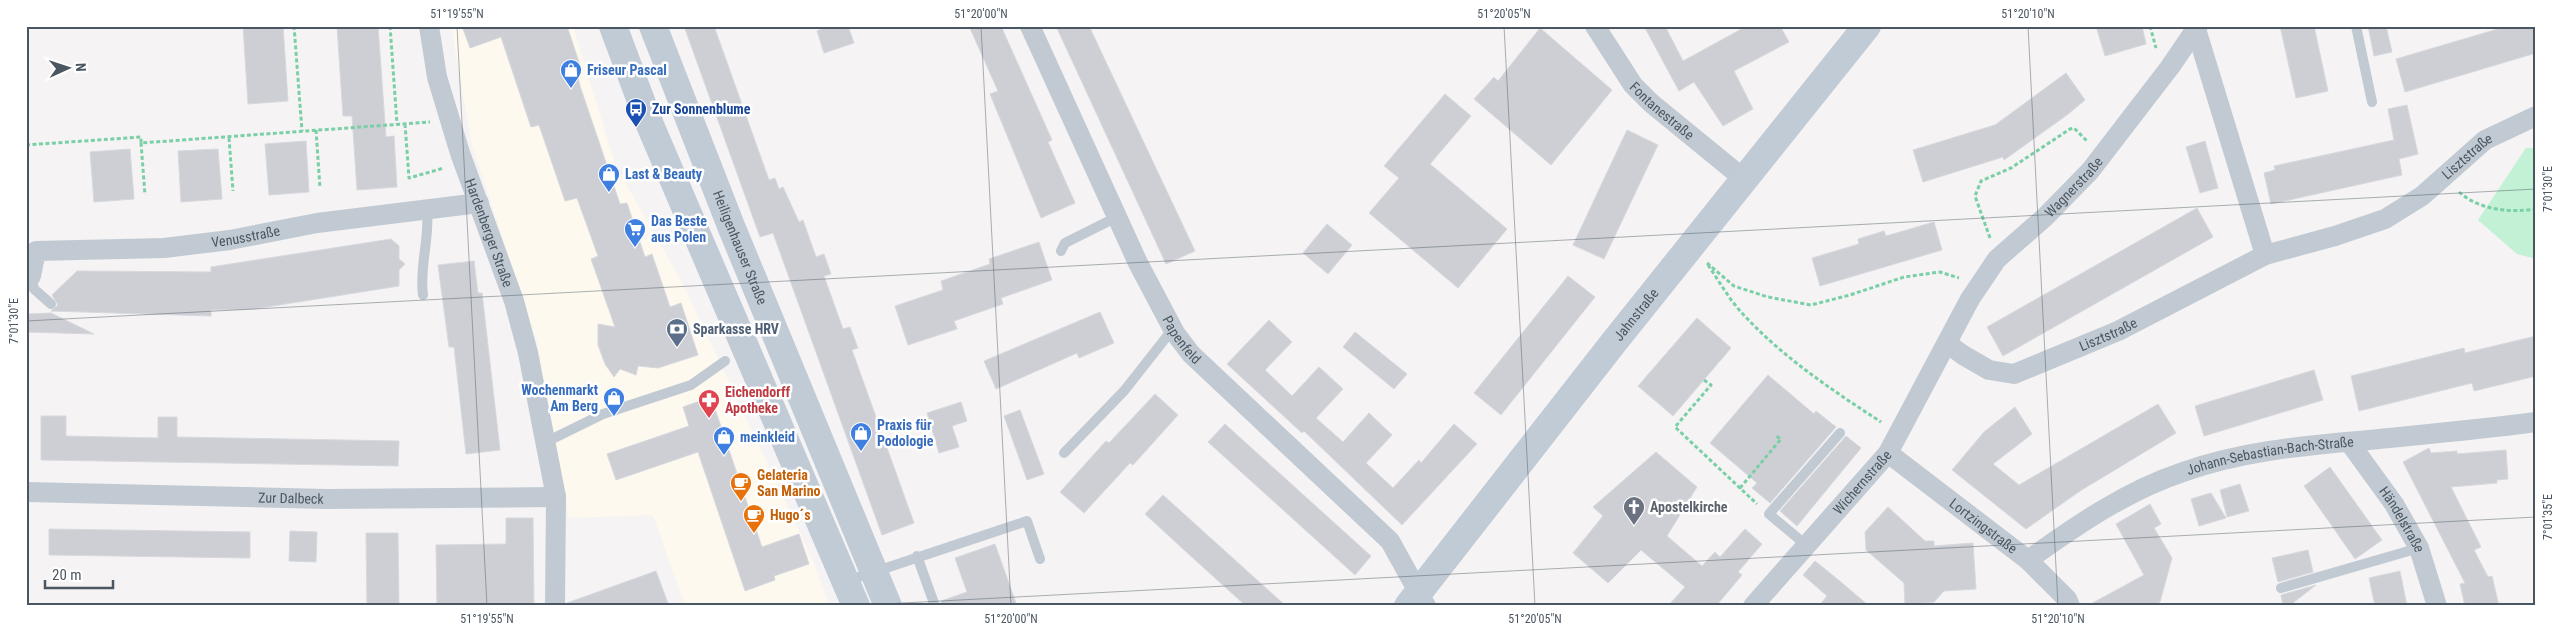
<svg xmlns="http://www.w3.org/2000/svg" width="2562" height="632" viewBox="0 0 2562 632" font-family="'Roboto Condensed',sans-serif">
  <rect width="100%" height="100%" fill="#f5f3f3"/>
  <path fill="#fdf9ef" d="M 451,26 L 573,26 L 616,167 L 684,286 L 814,563 L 829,606 L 685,606 L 653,515 L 569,518 L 537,342 L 472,145 Z"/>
  <path fill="#c3f1d5" d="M 2526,148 L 2536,148 L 2536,259 L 2517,254 L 2478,220 Z"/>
  <path fill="#cdcfd5" stroke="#d7d9de" d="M 243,26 L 283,26 L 288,101 L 248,104 Z
    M 337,26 L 378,26 L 386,137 L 394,136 L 397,187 L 357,190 L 352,116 L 343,116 Z
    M 462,26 L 567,26 L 581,68 L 576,70 L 580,86 L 620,204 L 627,203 L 645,257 L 652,254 L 670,307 L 681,303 L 698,355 L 658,368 L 638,366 L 636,375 L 620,369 L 614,377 L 605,364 L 598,345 L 598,324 L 615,327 L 591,259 L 598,256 L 577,198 L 565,201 L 539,125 L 531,127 L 501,37 L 470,48 Z
    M 684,26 L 714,26 L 769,180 L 775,178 L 779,189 L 783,187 L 799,222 L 803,220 L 816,257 L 824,254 L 831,274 L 824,276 L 843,329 L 850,327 L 858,348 L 852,350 L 914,523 L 882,535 L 773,233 L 760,237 Z
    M 829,26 L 848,26 L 854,43 L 824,53 L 817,31 Z
    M 969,26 L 1001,26 L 1052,140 L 1048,142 L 1075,203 L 1041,218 L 990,94 L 998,91 Z
    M 1056,26 L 1089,26 L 1195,251 L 1166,264 Z
    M 1644,26 L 1665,26 L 1683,61 L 1747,26 L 1780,26 L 1789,42 L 1734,71 L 1753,109 L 1723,126 L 1694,82 L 1679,91 Z
    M 2096,26 L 2142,26 L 2146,44 L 2105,56 Z
    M 2280,26 L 2314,26 L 2328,91 L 2296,98 Z
    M 2368,26 L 2386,26 L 2392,52 L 2374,56 Z
    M 2508,26 L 2536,26 L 2536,53 L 2405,92 L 2396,59 Z
    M 1540,28 L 1612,90 L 1551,165 L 1474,99 L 1494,77 L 1498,81 Z
    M 2066,73 L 2085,100 L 2067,115 L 2004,160 L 2003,157 L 1923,182 L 1913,150 L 1995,125 Z
    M 1445,94 L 1471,116 L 1430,164 L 1507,229 L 1458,288 L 1369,213 L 1399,178 L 1384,166 Z
    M 2407,105 L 2418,154 L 2399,159 L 2402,175 L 2271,204 L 2264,173 L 2275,170 L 2274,166 L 2394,140 L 2388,109 Z
    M 1627,130 L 1658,145 L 1604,259 L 1573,245 Z
    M 306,141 L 309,192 L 269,195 L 265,144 Z
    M 2205,141 L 2218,188 L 2200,193 L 2186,147 Z
    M 130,149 L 134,199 L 94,202 L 90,152 Z
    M 218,149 L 222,199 L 181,202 L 178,151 Z
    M 2197,208 L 2213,237 L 2003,356 L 1987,327 Z
    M 1934,222 L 1942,250 L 1820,286 L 1812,258 L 1859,244 L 1858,239 L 1884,231 L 1886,236 Z
    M 1327,224 L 1352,245 L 1328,274 L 1303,253 Z
    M 391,239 L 399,246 L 399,259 L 405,264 L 399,270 L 399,286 L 254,309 L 211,310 L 211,316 L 51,311 L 58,305 L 52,295 L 77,271 L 211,272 L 211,267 Z
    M 1039,242 L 1052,280 L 1001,298 L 1003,304 L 954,321 L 957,329 L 908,345 L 895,306 L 943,290 L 941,281 L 990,264 L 989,259 Z
    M 474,261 L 478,293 L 482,293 L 500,450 L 466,454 L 454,347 L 449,347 L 438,265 Z
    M 1568,276 L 1595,297 L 1501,415 L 1474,393 Z
    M 1100,312 L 1114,343 L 1079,358 L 1077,353 L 996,389 L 984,361 Z
    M 51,313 L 94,334 L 26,332 L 26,314 Z
    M 1697,318 L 1731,348 L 1673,416 L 1638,386 Z
    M 1269,320 L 1292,342 L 1265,370 L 1292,396 L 1319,367 L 1343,389 L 1316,418 L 1343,442 L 1369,413 L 1392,435 L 1366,463 L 1393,488 L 1419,460 L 1421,463 L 1454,424 L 1477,444 L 1402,525 L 1304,431 L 1302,433 L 1227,364 Z
    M 1355,332 L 1407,374 L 1394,389 L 1343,347 Z
    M 2536,336 L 2536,376 L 2474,391 L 2472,383 L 2359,411 L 2351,376 L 2464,348 L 2465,353 Z
    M 2314,370 L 2323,400 L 2204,436 L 2195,406 Z
    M 1768,375 L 1814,414 L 1816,411 L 1836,427 L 1770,503 L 1752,488 L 1757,483 L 1710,443 Z
    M 1155,394 L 1178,415 L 1133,465 L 1130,463 L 1084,513 L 1060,492 L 1106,441 L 1109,443 Z
    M 711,397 L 762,547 L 799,534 L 809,564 L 774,576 L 775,580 L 745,591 L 698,452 L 616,480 L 607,454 L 689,426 L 683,407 Z
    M 961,402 L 967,421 L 952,426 L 959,447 L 939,453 L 927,413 Z
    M 2158,404 L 2176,433 L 2080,491 L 2026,529 L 1952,470 L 1984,432 L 2015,407 L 2032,434 L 1993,464 L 2019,485 Z
    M 1020,410 L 1044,474 L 1027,480 L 1004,416 Z
    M 41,416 L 66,416 L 66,436 L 158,438 L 158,417 L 177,417 L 177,437 L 399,441 L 398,466 L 41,460 Z
    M 1225,424 L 1371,556 L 1355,575 L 1208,442 Z
    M 1846,436 L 1861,448 L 1797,526 L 1780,511 Z
    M 2429,448 L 2431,453 L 2457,451 L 2457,454 L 2506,450 L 2508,479 L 2497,480 L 2497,483 L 2451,487 L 2481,547 L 2474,550 L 2488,577 L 2492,576 L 2499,606 L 2465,606 L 2460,584 L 2465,583 L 2403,462 Z
    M 1656,452 L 1697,487 L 1667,536 L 1702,566 L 1715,552 L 1720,557 L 1745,529 L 1762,544 L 1738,572 L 1742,575 L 1716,606 L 1668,606 L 1685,587 L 1641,550 L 1608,583 L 1573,553 L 1603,516 L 1593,507 Z
    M 2330,467 L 2382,540 L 2355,559 L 2304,486 Z
    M 2240,484 L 2249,511 L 2227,517 L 2220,490 Z
    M 2211,493 L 2226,518 L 2199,526 L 2191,499 Z
    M 1163,495 L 1267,589 L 1286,606 L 1246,606 L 1194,559 L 1145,514 Z
    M 2150,504 L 2161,524 L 2154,528 L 2172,558 L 2160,602 L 2153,606 L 2087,606 L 2144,575 L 2116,524 Z
    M 1888,507 L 1925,541 L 1934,541 L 1934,546 L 1973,543 L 1976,589 L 1944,591 L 1934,602 L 1905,605 L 1904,583 L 1866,550 L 1865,532 Z
    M 506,518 L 533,518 L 534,606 L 437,606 L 436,545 L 506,544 Z
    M 49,529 L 250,532 L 250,558 L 49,555 Z
    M 290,531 L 317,532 L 316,562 L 289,561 Z
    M 366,533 L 398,533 L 399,606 L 367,606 Z
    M 995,544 L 1017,606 L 942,606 L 941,601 L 967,592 L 955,558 Z
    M 2308,550 L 2313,572 L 2278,582 L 2272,558 Z
    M 1815,561 L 1841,582 L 1869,606 L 1819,606 L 1827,596 L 1803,575 Z
    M 656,571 L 669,606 L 567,606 L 567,603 Z
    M 2400,571 L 2407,606 L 2375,606 L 2369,578 Z
    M 2316,585 L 2289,606 L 2283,606 L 2281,595 Z"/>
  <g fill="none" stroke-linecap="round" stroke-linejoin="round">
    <path stroke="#7ad0a6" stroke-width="3" stroke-dasharray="4 2.5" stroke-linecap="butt" d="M 294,26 L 302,131
      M 390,26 L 397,124
      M 2150,26 L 2156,48
      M 405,124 L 409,178 L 444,168
      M 316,130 L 320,188
      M 229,138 L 233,191
      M 141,143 L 145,195
      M 26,145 L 141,137 L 141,143 L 430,122
      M 2459,192 C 2479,210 2510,213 2536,209
      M 1990,238 L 1975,196 L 1981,181 L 2011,168 L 2070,129 L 2074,128 L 2088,142
      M 1707,263 L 1734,286 L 1768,297 L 1811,305 L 1850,295 L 1904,277 L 1940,272 L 1959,278
      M 1708,265 C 1719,281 1729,299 1742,313 C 1782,357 1832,390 1881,422
      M 1704,380 L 1711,385 L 1675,427 L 1757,504
      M 1740,488 L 1781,439 L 1776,436"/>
    <path stroke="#c1cad2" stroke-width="10" d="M 2356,26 L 2372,102
      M 1061,251 L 1065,243 L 1117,217
      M 31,276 L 34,289 L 51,304
      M 423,295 C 419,267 430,238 427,209
      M 546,442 L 603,414 L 691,385 L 725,361
      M 1064,453 L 1124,391 L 1172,330
      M 1806,545 L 1769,514 L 1840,433
      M 917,556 L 935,606
      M 847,581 L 1027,521 L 1040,559
      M 2281,588 L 2419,548"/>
    <g stroke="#c1cad2" stroke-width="20">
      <path id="s1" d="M 429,26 L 437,77 L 460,153 L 514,301 L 528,353 L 556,497 L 555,606"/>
      <path id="s2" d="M 1030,26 L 1138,263 L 1175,333 L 1191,354 L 1390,541 L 1426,606"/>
      <path id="s3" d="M 1595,26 L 1633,85 L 1651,103 L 1744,179"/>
      <path d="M 2196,29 L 2265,255"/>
      <path id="s4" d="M 31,276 L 36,251 L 164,248 L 230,240 L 317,223 L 479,203"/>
      <path id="s5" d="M 1948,344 L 1963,355 L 1989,370 L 2014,374 L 2118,331 L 2265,255 L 2335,236 L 2385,219 L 2422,196 L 2485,140 L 2536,116"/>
      <path id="s6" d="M 2349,442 L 2394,504 L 2419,548 L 2437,606"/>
      <path id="s7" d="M 1888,453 L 2028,560 L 2067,599 L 2070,606"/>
      <path id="s8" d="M 26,492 L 327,499 L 556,497"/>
      <path id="s9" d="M 2028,560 C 2077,525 2126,491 2183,472 C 2239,452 2299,446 2358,441 C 2417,435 2477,430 2536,422"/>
      <path id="s10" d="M 1753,606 L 1888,453 L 1970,299 L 1997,259 L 2045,217 L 2090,171 L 2170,67 L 2198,26"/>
    </g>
    <g stroke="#c1cbd6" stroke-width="28">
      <path d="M 613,26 L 650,125 L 856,606"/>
      <path id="s11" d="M 653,26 L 731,226 L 888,606"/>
      <path id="s12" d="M 1408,606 L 1614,342 L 1867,26"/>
    </g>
  </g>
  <path fill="none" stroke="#4a5661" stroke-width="1" stroke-opacity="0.45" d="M 457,26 L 487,606M 981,26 L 1011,606M 1504,26 L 1535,606M 2028,26 L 2058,606M 26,321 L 2536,189M 846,606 L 2536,517"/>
  <defs>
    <g id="shop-pin" transform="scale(1.125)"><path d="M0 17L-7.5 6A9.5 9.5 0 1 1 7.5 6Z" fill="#3f7fe0" stroke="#fff"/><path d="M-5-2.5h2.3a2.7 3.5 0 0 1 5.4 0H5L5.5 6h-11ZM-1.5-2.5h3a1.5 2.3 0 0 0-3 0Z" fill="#fff"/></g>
    <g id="bus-pin" transform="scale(1.125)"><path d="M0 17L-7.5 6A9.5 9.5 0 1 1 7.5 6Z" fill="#1a4fb4" stroke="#fff"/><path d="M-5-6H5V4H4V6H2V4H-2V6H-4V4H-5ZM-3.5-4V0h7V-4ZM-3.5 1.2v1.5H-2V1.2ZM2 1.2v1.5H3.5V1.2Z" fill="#fff"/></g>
    <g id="supermarket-pin" transform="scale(1.125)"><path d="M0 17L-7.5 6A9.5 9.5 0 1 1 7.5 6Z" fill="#3f7fe0" stroke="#fff"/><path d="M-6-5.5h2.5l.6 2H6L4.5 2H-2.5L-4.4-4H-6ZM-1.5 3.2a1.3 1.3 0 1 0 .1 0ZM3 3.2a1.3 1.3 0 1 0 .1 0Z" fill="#fff"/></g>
    <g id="bank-pin" transform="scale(1.125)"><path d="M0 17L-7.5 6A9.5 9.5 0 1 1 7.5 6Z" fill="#5c6f8a" stroke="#fff"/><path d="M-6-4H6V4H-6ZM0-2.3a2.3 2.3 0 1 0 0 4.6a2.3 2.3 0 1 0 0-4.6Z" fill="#fff"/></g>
    <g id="pharmacy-pin" transform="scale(1.125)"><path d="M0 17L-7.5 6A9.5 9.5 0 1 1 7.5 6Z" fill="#e0444e" stroke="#fff"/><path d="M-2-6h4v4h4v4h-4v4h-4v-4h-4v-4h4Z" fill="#fff"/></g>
    <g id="cafe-pin" transform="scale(1.125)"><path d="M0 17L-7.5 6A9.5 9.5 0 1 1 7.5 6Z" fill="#e8710a" stroke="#fff"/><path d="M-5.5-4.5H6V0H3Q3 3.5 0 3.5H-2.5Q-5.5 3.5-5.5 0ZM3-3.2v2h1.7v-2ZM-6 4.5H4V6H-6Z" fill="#fff"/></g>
    <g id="church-pin" transform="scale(1.125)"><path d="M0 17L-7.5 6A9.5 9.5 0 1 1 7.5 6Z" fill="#6b7280" stroke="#fff"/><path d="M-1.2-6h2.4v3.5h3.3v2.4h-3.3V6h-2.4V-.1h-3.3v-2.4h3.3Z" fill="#fff"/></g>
  </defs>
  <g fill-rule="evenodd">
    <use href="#shop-pin" x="571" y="70"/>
    <use href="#bus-pin" x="636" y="109"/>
    <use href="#shop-pin" x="609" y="174"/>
    <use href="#supermarket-pin" x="635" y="229"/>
    <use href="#bank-pin" x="677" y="329"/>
    <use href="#shop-pin" x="614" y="398"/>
    <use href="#pharmacy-pin" x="709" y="400"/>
    <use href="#shop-pin" x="861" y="433"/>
    <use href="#shop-pin" x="724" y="437"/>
    <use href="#cafe-pin" x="741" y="483"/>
    <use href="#church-pin" x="1634" y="507"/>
    <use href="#cafe-pin" x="754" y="515"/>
  </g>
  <g text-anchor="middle" stroke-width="5" stroke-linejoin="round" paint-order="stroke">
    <g font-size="14" font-weight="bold" fill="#366cbe" stroke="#fff" text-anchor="start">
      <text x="587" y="75">Friseur Pascal</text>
      <text x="625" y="179">Last &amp; Beauty</text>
      <text x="651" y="226">Das Beste<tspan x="651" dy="16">aus Polen</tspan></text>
      <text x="598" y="395" text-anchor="end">Wochenmarkt<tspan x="598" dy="16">Am Berg</tspan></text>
      <text x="877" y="430">Praxis für<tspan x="877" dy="16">Podologie</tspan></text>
      <text x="740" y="442">meinkleid</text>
    </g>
    <g font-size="14" font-weight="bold" fill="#164399" stroke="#fff" text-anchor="start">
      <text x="652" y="114">Zur Sonnenblume</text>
    </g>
    <g font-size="14" fill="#4a5661" stroke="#fff">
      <text dy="5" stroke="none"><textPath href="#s3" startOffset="109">Fontanestraße</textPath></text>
      <text dy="5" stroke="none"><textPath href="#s5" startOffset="581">Lisztstraße</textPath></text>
      <text dy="5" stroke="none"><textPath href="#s10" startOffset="532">Wagnerstraße</textPath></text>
      <text dy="5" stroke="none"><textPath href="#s1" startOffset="216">Hardenberger Straße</textPath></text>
      <text dy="5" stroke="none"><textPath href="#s4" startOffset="236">Venusstraße</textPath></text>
      <text dy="5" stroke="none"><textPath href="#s11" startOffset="238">Heiligenhauser Straße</textPath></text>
      <text dy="5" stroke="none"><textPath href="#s12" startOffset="370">Jahnstraße</textPath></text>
      <text dy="5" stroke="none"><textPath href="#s5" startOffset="176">Lisztstraße</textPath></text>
      <text dy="5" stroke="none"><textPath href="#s2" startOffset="349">Papenfeld</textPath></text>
      <text dy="5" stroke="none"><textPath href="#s9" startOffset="268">Johann-Sebastian-Bach-Straße</textPath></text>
      <text dy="5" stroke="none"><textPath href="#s10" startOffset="165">Wichernstraße</textPath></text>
      <text dy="5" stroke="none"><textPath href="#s8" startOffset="265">Zur Dalbeck</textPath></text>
      <text dy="5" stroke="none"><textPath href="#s6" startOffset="94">Händelstraße</textPath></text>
      <text dy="5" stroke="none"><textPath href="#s7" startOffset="120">Lortzingstraße</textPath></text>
    </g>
    <g font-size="14" font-weight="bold" fill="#4e5e75" stroke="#fff" text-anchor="start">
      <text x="693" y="334">Sparkasse HRV</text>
    </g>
    <g font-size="14" font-weight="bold" fill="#be3a42" stroke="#fff" text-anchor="start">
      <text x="725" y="397">Eichendorff<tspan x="725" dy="16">Apotheke</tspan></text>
    </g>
    <g font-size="14" font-weight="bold" fill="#c56008" stroke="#fff" text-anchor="start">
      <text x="757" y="480">Gelateria<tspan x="757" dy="16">San Marino</tspan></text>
      <text x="770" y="520">Hugo´s</text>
    </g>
    <g font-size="14" font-weight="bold" fill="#5b616d" stroke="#fff" text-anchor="start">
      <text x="1650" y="512">Apostelkirche</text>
    </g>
  </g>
  <rect width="2562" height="632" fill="none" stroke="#ffffff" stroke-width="55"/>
  <g transform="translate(68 68) rotate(87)" stroke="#ffffff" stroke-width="4" paint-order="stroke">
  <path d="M0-4L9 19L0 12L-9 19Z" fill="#4a5661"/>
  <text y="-8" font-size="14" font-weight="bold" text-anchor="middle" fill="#4a5661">N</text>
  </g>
  <path d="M45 580v8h68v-8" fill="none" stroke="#4a5661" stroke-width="2.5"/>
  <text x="52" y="580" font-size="15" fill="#4a5661" stroke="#ffffff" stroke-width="4" paint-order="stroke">20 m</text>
  <rect x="28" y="28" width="2506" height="576" fill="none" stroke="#4a5661" stroke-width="2"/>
  <g font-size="12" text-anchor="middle" fill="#4a5661">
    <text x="457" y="18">51°19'55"N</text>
    <text x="981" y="18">51°20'00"N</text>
    <text x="1504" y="18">51°20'05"N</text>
    <text x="2028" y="18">51°20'10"N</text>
    <text transform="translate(2548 189) rotate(-90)" y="4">7°01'30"E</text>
    <text transform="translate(14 321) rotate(-90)" y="4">7°01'30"E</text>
    <text transform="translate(2548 517) rotate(-90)" y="4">7°01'35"E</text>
    <text x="487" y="623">51°19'55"N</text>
    <text x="1011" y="623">51°20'00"N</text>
    <text x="1535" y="623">51°20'05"N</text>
    <text x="2058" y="623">51°20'10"N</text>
  </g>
</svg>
